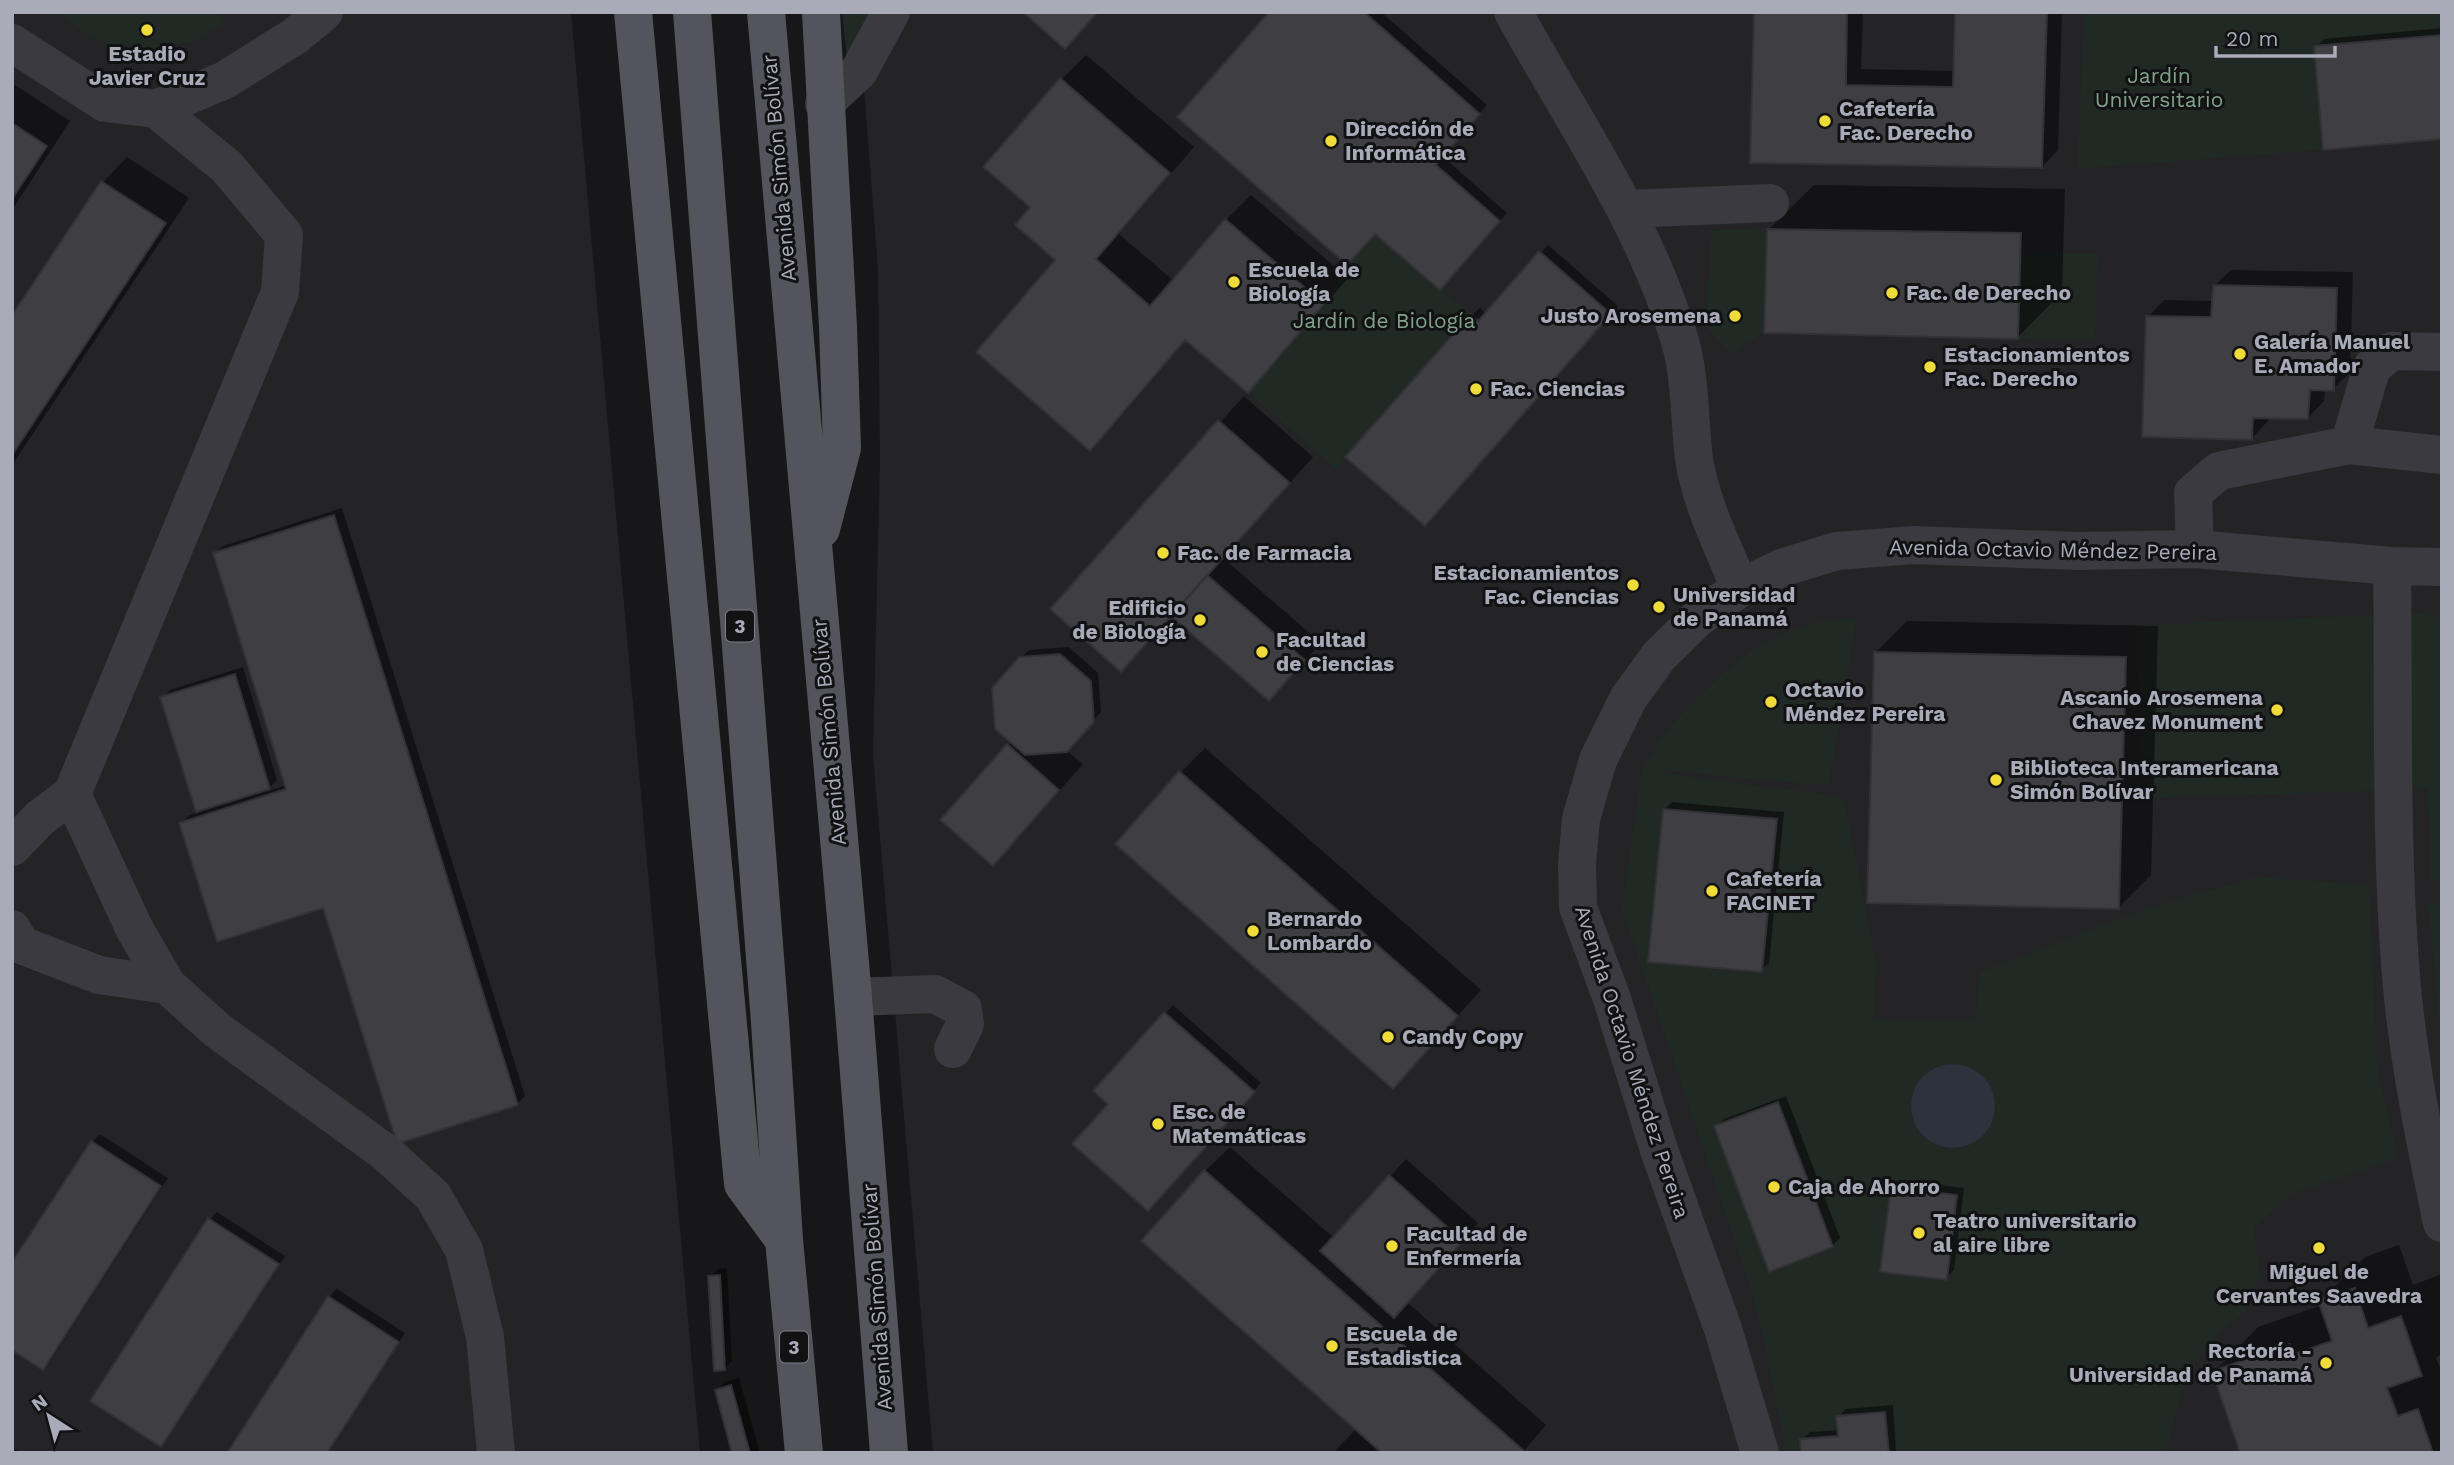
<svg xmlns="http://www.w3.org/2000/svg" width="2454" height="1465" viewBox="0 0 2454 1465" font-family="'Work Sans',sans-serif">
  <rect width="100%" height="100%" fill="#171719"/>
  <path fill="#242326" d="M 12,12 L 571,12 L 700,1453 L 12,1453 Z
    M 907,12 L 2442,12 L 2442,1453 L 933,1453 L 873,756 L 880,459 L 878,269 L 864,88 Z"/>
  <path fill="#212924" d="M 55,12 L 226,12 L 221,16 L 226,23 L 195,41 L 156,49 L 121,49 L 93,38 Z
    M 842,12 L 876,12 L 848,70 Z
    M 2084,12 L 2442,12 L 2442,35 L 2314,46 L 2323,150 L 2077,169 Z
    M 1767,229 L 1764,333 L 1731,354 L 1706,327 L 1711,230 Z
    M 1375,234 L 1471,314 L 1336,469 L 1248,393 L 1324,304 L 1347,265 Z
    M 2020,253 L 2098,254 L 2095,340 L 2018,339 Z
    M 2417,613 L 2442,617 L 2442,880 L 2430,880 L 2428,789 L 2140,799 L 2137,625 Z
    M 1857,618 L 1829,786 L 1656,770 C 1717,784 1782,786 1844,798 L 1876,963 L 1874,1019 L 1975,1019 L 1980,972 L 2145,909 L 2256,877 L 2369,884 L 2378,1073 L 2399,1158 L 2292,1194 L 2254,1228 L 2260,1276 L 2245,1312 L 2214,1338 L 2187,1374 L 2165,1453 L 1786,1453 L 1761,1326 L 1753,1296 L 1622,909 L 1642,768 L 1665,733 L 1684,711 L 1725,671 L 1757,647 L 1792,630 L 1826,619 Z
    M 2428,903 L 2442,903 L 2442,1049 Z"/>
  <path fill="#2d323d" d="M1911 1106a42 42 0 1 1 84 0a42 42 0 1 1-84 0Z"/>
  <path fill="#0007" d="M 1272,12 L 1381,12 L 1487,105 L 1442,156 L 1507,213 L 1448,280 L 1375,232 Z
    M 1755,12 L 1863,12 L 1861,69 L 1955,71 L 1956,12 L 2062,12 L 2058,150 L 2042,167 L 1752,161 Z
    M 2442,28 L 2442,138 L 2316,47 L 2324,39 Z
    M 1086,55 L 1194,147 L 1119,234 L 1174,281 L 1226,220 L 1251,195 L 1348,278 L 1272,366 L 1248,391 L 1187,339 L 1115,424 L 1090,448 L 1058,259 L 1032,206 L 1061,80 Z
    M 12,83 L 70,121 L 12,210 Z
    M 127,157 L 189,198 L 12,465 L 12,319 L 103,182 Z
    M 1814,185 L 2065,189 L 2062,292 L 2018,337 L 1769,229 Z
    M 1548,245 L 1618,306 L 1433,516 L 1472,315 L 1480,308 L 1486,314 Z
    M 2231,270 L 2353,272 L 2350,372 L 2333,389 L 2325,389 L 2324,401 L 2308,418 L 2269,417 L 2268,421 L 2252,438 L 2148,317 L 2164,300 L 2213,301 L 2214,286 Z
    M 1244,396 L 1313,457 L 1223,558 L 1321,643 L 1269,699 L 1172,615 L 1121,670 L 1052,609 Z
    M 342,508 L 525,1096 L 517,1104 L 325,906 L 181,823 L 189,815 L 198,813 L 162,698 L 170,690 L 243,667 L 277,780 L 265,792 L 287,785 L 215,553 L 223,546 Z
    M 1907,621 L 2158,626 L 2151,875 L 2119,907 L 1875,653 Z
    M 1069,647 L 1098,673 L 1101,712 L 1067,751 L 1083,764 L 1017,839 L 993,864 L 942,820 L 1012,741 L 1020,658 L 1029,650 Z
    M 1205,748 L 1481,990 L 1393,1087 L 1180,773 Z
    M 1672,802 L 1784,812 L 1769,963 L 1761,970 L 1664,810 Z
    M 1173,1005 L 1261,1083 L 1155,1201 L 1110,1104 L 1095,1091 Z
    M 1786,1096 L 1840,1238 L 1832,1246 L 1716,1127 L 1724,1119 Z
    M 100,1134 L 168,1178 L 51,1360 L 43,1367 L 92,1142 Z
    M 1230,1147 L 1334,1238 L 1406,1159 L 1478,1223 L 1407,1302 L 1546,1425 L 1522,1453 L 1333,1453 L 1357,1428 L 1205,1171 Z
    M 1901,1180 L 1964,1188 L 1954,1270 L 1946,1278 L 1893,1188 Z
    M 217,1212 L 285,1256 L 168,1437 L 161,1445 L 209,1220 Z
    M 2399,1245 L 2413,1285 L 2442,1274 L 2442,1353 L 2436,1358 L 2442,1373 L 2442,1453 L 2242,1453 L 2214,1372 L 2258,1327 L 2322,1305 L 2320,1301 L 2365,1257 Z
    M 727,1268 L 732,1361 L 724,1369 L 710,1277 L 718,1269 Z
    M 337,1289 L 405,1333 L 328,1453 L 229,1453 L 329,1297 Z
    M 739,1378 L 760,1453 L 734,1453 L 717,1390 L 725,1382 Z
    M 1893,1405 L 1896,1453 L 1803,1453 L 1802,1440 L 1810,1432 L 1839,1430 L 1838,1417 L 1846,1409 Z
    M 12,1447 L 21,1453 L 12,1453 Z"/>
  <path fill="#3f3f43" stroke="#323135" stroke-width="2" d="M 1023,12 L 1098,12 L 1065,49 Z
    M 1269,12 L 1364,12 L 1480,114 L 1436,165 L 1500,221 L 1440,290 L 1375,234 L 1347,265 L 1177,117 Z
    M 1754,12 L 1847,12 L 1846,85 L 1953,87 L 1955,12 L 2047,12 L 2042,168 L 1750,163 Z
    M 2442,35 L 2442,139 L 2323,150 L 2314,46 Z
    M 1060,78 L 1170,173 L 1096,259 L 1150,306 L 1225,219 L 1324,304 L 1248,393 L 1185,340 L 1090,451 L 976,352 L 1055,260 L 1015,225 L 1030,207 L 983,167 Z
    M 12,123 L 47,146 L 12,199 Z
    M 101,181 L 166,223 L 12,455 L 12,315 Z
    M 1767,229 L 2021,233 L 2018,339 L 1764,333 Z
    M 1539,251 L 1611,314 L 1425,526 L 1345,457 L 1471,314 L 1478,321 Z
    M 2213,285 L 2337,288 L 2334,391 L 2310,390 L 2308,419 L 2253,418 L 2252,440 L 2142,437 L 2146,316 L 2211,317 Z
    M 1218,420 L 1290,483 L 1121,672 L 1050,609 Z
    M 334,515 L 518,1105 L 397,1144 L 323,908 L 217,942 L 179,823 L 286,789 L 213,553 Z
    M 1207,575 L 1305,660 L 1269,701 L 1171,616 Z
    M 1874,652 L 2126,657 L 2119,909 L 1867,903 Z
    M 1060,654 L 1091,681 L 1094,722 L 1067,752 L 1025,755 L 995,729 L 992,688 L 1019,657 Z
    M 235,674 L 270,789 L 196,812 L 160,697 Z
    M 1007,744 L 1059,790 L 993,866 L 940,820 Z
    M 1179,771 L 1458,1016 L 1393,1089 L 1115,844 Z
    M 1663,809 L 1777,819 L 1762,972 L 1648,962 Z
    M 1164,1012 L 1255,1092 L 1148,1211 L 1072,1144 L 1108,1104 L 1093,1091 Z
    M 1778,1102 L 1833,1247 L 1769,1272 L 1714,1126 Z
    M 91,1141 L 161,1186 L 43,1370 L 12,1350 L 12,1262 Z
    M 1204,1170 L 1523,1450 L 1521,1453 L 1382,1453 L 1141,1241 Z
    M 1389,1175 L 1463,1241 L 1394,1318 L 1320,1251 Z
    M 1891,1187 L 1957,1195 L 1947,1280 L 1880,1272 Z
    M 208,1218 L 279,1264 L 161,1447 L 90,1401 Z
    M 720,1275 L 725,1370 L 714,1371 L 708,1276 Z
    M 2355,1288 L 2368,1328 L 2401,1316 L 2422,1376 L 2387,1388 L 2398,1416 L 2418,1409 L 2433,1453 L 2240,1453 L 2212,1371 L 2290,1344 L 2294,1354 L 2332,1341 L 2318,1300 Z
    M 328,1296 L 399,1342 L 327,1453 L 227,1453 Z
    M 731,1385 L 750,1453 L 732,1453 L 715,1390 Z
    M 1885,1412 L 1889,1453 L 1801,1453 L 1800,1439 L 1838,1436 L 1836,1416 Z"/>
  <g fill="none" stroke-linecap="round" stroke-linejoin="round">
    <path stroke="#3a3a40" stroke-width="38" d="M 1513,12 C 1572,119 1643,220 1679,338 C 1691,376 1689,419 1694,459 C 1701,504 1723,547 1740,588
      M 12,43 L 105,103 L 156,109 L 225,80 L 295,36 L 324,12
      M 824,104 L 859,71 L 891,12
      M 156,109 L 227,167 L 284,235 L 280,292 L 72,794 L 134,928 L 167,985 L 217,1030 L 386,1153 L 433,1196 L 464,1250 L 485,1337 L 496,1453
      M 1626,209 L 1770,203
      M 2349,445 L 2372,367 L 2392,351 L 2442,352
      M 2195,549 L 2193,493 L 2219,471 L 2349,445 L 2442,455
      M 2392,566 C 2394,703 2390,840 2401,976 C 2408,1060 2425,1141 2442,1223
      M 12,847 L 40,818 L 72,794
      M 12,929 L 21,945 L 99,975 L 167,985
      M 853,997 L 935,994 L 963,1009 L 965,1024 L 953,1049
      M 1760,1453 L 1723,1329 L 1659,1150 L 1612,999 L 1578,907 L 1577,864 L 1581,819 L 1598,760 L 1628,699 L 1659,656 L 1698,618 L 1740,588 L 1781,568 L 1837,551 L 1914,545 L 2078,551 L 2195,549 L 2392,566 L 2442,567"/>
    <path stroke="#54545d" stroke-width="38" d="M 633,12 L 743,1184 L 784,1240
      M 692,12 L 770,1022 L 784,1240 L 804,1453
      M 766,12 L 853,997 L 889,1453
      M 821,12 L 838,327 L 842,448 L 821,529"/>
  </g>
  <g fill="#efdb39" stroke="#121214" stroke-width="2.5">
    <circle cx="147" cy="30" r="7"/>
    <circle cx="1825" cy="121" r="7"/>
    <circle cx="1331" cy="141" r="7"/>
    <circle cx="1234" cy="282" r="7"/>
    <circle cx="1892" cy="293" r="7"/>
    <circle cx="1735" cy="316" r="7"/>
    <circle cx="2240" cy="354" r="7"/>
    <circle cx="1930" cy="367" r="7"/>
    <circle cx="1476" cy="389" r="7"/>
    <circle cx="1163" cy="553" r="7"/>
    <circle cx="1633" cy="585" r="7"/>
    <circle cx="1659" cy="607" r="7"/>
    <circle cx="1200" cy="620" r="7"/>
    <circle cx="1262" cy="652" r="7"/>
    <circle cx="1771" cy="702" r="7"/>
    <circle cx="2277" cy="710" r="7"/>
    <circle cx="1996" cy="780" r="7"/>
    <circle cx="1712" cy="891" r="7"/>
    <circle cx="1253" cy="931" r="7"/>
    <circle cx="1388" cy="1037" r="7"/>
    <circle cx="1158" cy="1124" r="7"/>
    <circle cx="1774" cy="1187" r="7"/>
    <circle cx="1919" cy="1233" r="7"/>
    <circle cx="1392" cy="1246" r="7"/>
    <circle cx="2319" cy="1248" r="7"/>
    <circle cx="1332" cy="1346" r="7"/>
    <circle cx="2326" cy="1363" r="7"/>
  </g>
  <g text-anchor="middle" stroke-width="6" stroke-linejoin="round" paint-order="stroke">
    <g fill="#121214" stroke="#7c7d88" stroke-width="2">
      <rect x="726" y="610.5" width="28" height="31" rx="5"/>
      <rect x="780" y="1331.5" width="28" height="31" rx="5"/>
    </g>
    <g font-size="19" font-weight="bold" fill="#a9abb9">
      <text x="740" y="633">3</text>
      <text x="794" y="1354">3</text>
    </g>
    <g font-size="21" font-weight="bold" fill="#a9abb9" stroke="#121214" text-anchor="start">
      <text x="147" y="61" text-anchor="middle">Estadio<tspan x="147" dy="24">Javier Cruz</tspan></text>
      <text x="1839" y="116">Cafetería<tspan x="1839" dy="24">Fac. Derecho</tspan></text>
      <text x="1345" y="136">Dirección de<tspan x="1345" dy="24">Informática</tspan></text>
      <text x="1248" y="277">Escuela de<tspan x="1248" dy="24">Biología</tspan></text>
      <text x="1906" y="300">Fac. de Derecho</text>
      <text x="1721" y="323" text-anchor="end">Justo Arosemena</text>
      <text x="2254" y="349">Galería Manuel<tspan x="2254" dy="24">E. Amador</tspan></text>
      <text x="1944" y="362">Estacionamientos<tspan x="1944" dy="24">Fac. Derecho</tspan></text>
      <text x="1490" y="396">Fac. Ciencias</text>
      <text x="1177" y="560">Fac. de Farmacia</text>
      <text x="1619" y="580" text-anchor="end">Estacionamientos<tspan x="1619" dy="24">Fac. Ciencias</tspan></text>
      <text x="1673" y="602">Universidad<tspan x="1673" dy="24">de Panamá</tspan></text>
      <text x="1186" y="615" text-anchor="end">Edificio<tspan x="1186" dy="24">de Biología</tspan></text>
      <text x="1276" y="647">Facultad<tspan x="1276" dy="24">de Ciencias</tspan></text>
      <text x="1785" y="697">Octavio<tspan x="1785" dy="24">Méndez Pereira</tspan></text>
      <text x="2263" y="705" text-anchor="end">Ascanio Arosemena<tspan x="2263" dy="24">Chavez Monument</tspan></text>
      <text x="2010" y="775">Biblioteca Interamericana<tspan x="2010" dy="24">Simón Bolívar</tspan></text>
      <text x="1726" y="886">Cafetería<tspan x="1726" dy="24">FACINET</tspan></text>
      <text x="1267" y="926">Bernardo<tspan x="1267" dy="24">Lombardo</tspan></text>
      <text x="1402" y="1044">Candy Copy</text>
      <text x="1172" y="1119">Esc. de<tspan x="1172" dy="24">Matemáticas</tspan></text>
      <text x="1788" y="1194">Caja de Ahorro</text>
      <text x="1933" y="1228">Teatro universitario<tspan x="1933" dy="24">al aire libre</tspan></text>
      <text x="1406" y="1241">Facultad de<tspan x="1406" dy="24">Enfermería</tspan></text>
      <text x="2319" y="1279" text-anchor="middle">Miguel de<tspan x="2319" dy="24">Cervantes Saavedra</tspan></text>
      <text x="1346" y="1341">Escuela de<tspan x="1346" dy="24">Estadistica</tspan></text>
      <text x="2312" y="1358" text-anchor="end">Rectoría -<tspan x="2312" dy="24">Universidad de Panamá</tspan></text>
    </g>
    <g font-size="21" fill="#81a38b" stroke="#121214">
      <text x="2159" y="83">Jardín<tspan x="2159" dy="24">Universitario</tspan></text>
      <text x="1384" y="328">Jardín de Biología</text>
    </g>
    <g font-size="21" fill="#a9abb9" stroke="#121214">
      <text transform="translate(779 168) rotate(-95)" y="7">Avenida Simón Bolívar</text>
      <text transform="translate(2053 550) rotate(1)" y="7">Avenida Octavio Méndez Pereira</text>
      <text transform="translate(829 732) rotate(-95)" y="7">Avenida Simón Bolívar</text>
      <text transform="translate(1632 1062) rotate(72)" y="7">Avenida Octavio Méndez Pereira</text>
      <text transform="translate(877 1297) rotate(-94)" y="7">Avenida Simón Bolívar</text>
    </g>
  </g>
  <rect width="2454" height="1465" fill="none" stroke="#a9abb9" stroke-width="28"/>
  <g transform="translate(49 1416) rotate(324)" stroke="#121214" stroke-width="5" paint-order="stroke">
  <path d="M0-5L12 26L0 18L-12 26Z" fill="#a9abb9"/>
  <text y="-10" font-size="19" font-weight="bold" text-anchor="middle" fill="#a9abb9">N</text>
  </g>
  <path d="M2216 46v10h119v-10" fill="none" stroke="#a9abb9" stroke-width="3.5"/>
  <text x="2226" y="46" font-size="21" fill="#a9abb9" stroke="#121214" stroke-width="5" paint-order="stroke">20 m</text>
</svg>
